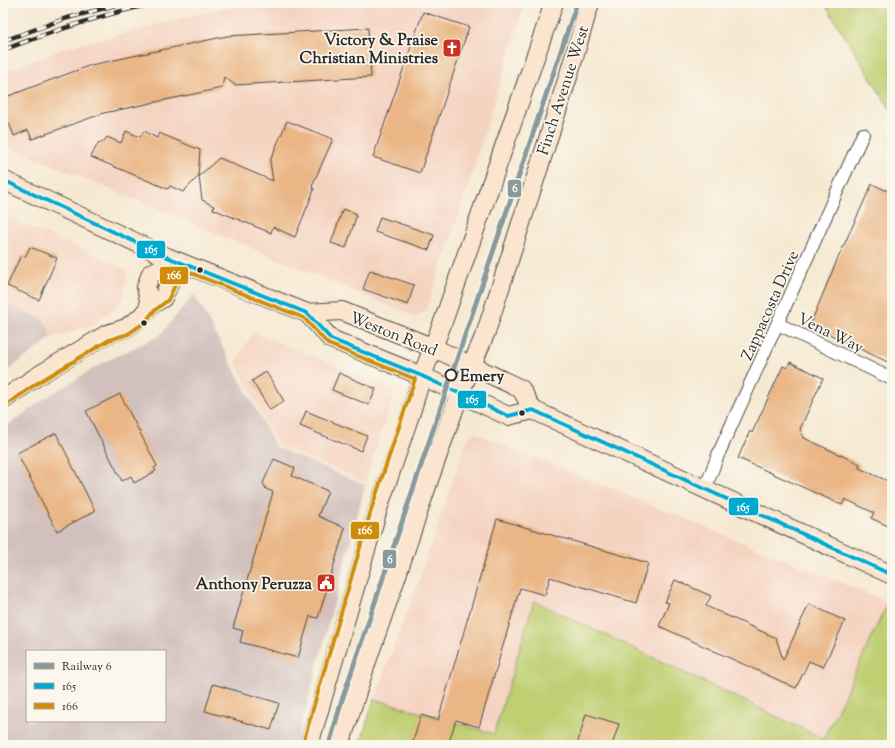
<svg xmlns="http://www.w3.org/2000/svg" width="895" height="748" viewBox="0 0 895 748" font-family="'Sorts Mill Goudy',serif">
  <rect width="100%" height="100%" fill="#fbf7ec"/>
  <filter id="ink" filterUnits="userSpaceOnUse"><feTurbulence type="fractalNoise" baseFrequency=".025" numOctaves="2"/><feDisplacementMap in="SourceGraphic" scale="8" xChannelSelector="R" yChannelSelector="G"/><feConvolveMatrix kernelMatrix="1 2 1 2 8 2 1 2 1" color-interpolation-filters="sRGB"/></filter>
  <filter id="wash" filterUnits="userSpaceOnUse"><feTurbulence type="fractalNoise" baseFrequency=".012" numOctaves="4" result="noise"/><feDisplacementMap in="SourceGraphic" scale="16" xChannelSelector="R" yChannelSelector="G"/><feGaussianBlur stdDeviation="0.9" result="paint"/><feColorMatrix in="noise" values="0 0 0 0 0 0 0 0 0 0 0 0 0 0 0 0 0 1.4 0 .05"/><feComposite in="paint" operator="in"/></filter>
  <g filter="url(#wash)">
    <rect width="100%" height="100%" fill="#f5e9d2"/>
    <path fill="#f5d3c1" d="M 378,3 L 525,3 L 460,211 L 426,310 L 416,317 L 3,144 L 3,73 L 62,49 L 223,8 Z
      M 4,216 L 109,261 L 127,271 L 124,298 L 94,325 L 51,338 L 49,328 L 3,303 L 3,219 Z
      M 253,332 L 395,390 L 365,482 L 277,445 L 236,363 Z
      M 473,432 L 888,602 L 825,740 L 534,601 L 494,734 L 374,699 L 418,583 L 466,442 Z"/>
    <path fill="#d1c0bc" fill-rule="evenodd" d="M 194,294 L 276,447 L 365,485 L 362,498 L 296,745 L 3,745 L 3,429 L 44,399 L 99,365 L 160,335 ZM 27,651 L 165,651 L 165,721 L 27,721 Z
      M 3,303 L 43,319 L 49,328 L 51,338 L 3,374 Z"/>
    <path fill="#bfcf72" stroke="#757d4e" d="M 824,3 L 892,3 L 892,112 Z
      M 534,601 L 824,739 L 888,602 L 892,604 L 892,745 L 360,745 L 374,699 L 494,734 Z"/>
    <g id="blocks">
      <path fill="#eab685" d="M 423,12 L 469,27 L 420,173 L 373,157 Z
        M 368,28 L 371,77 L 235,85 L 224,77 L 222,88 L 104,113 L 32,139 L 28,130 L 14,136 L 9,123 L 3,125 L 3,98 L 91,65 L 227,36 Z
        M 287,121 L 333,139 L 312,186 L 314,190 L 295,237 L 273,227 L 271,233 L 213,209 L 214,206 L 202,200 L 199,176 L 219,158 L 273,181 L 270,161 Z
        M 126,131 L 140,137 L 144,131 L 157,138 L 159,133 L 200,150 L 198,177 L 183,192 L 170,186 L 168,189 L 91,157 L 98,143 L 104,141 L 107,137 L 121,143 Z
        M 872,184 L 892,193 L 892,364 L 810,325 L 837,260 Z
        M 343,209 L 357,214 L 346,248 L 331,243 Z
        M 380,217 L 434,235 L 429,250 L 375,232 Z
        M 30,247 L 57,258 L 39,300 L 7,286 L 21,255 L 25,257 Z
        M 370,270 L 414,285 L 408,305 L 363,289 Z
        M 790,362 L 823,378 L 800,429 L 804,438 L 860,464 L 859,468 L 892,483 L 892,528 L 871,518 L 874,513 L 845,499 L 842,505 L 738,458 L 750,431 L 752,433 L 783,366 L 787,368 Z
        M 266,372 L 284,401 L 270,410 L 252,381 Z
        M 339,373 L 376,389 L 369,405 L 332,390 Z
        M 120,394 L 157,466 L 154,468 L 156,471 L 134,483 L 131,476 L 122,481 L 86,411 Z
        M 306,411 L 367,436 L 361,451 L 300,426 Z
        M 56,433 L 95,511 L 57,531 L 17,453 Z
        M 274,459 L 295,468 L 292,476 L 328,491 L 318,516 L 345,528 L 318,618 L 310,616 L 298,658 L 240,642 L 243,631 L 233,628 L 273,492 L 266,489 L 263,483 Z
        M 497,519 L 648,563 L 636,603 L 550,577 L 545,595 L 520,588 L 479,727 L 456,720 L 448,745 L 412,745 L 421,715 L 438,720 Z
        M 675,580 L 711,596 L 706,606 L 776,638 L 783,660 L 809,604 L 845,621 L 823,667 L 809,661 L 796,688 L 659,626 L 669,603 L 665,602 Z
        M 213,684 L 279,703 L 271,730 L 205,711 Z
        M 586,714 L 619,724 L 612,745 L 577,745 Z"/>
    </g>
  </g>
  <g filter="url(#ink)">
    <use href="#blocks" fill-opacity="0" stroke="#494844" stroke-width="1"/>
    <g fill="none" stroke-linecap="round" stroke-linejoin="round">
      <g stroke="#494844" stroke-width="14">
        <path id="street" d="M 778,324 L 892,379
          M 705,489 L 718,455 L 863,134"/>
      </g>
      <g stroke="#494844" stroke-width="20">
        <path id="secondary" d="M 3,180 L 167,257 L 307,313 L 342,311 L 434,348 L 521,389 L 533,410 L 892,575
          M 150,306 L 146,287 L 151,273 L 164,267
          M 307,313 L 331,339 L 422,376 L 508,416 L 533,410
          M 3,400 L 36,377 L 107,334 L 126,328 L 140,318 L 150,306 L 163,298 L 170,282 L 164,267
          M 309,745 L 378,509 L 411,412 L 422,376 L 444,319 L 554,3
          M 340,745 L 369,655 L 395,581 L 429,480 L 460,393 L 486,332 L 568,77 L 590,3"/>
      </g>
      <use href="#street" stroke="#fff" stroke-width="12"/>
      <use href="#secondary" stroke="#fbe5cf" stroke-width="18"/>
      <g stroke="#2b2b2b" stroke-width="4.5">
        <path id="rail" d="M 3,41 L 64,19 L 123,3
          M 3,50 C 53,31 103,14 156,3"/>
      </g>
      <use href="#rail" stroke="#fbf7ec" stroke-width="3" stroke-dasharray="9" stroke-linecap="butt"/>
      <g stroke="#fbf7ec" stroke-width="7">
        <path id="bus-1" d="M 3,180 L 167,257 L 307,313 L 331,339 L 422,376 L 508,416 L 533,410 L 892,575"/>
      </g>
      <g stroke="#fbf7ec" stroke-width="7">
        <path id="bus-2" d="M 6,405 L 39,382 L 109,340 L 128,334 L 144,323 L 154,311 L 168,300 L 176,283 L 171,265 L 304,318 L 328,344 L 415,379 L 372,507 L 303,743"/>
      </g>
      <use href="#bus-1" stroke="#00a9ce" stroke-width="4"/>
      <use href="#bus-2" stroke="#ce8d09" stroke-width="4"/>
      <g stroke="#fbf7ec" stroke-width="8">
        <path id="rail-1" d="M 329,745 L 342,700 L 577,3"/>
      </g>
      <use href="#rail-1" stroke="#8a999a" stroke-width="5"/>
    </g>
  </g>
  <defs>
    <g id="church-square" transform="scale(1)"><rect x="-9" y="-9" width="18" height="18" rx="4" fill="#c8321e" stroke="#fbf7ec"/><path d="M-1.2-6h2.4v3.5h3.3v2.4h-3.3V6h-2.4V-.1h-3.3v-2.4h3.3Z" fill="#fff"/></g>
    <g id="civic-square" transform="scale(1)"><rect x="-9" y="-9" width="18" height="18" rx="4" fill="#c8321e" stroke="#fbf7ec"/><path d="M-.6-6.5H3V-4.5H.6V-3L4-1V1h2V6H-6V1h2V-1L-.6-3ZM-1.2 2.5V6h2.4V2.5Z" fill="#fff"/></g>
  </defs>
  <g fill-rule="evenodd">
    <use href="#church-square" x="452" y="48"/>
    <use href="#civic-square" x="326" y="583"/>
  </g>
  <g fill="#2b2b2b" stroke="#fbf7ec" stroke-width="1.5">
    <circle cx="200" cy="270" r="3.5"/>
    <circle cx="144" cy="323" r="3.5"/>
    <circle cx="522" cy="413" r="3.5"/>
  </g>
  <circle fill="#fbf7ec" stroke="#2b2b2b" stroke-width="2" cx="451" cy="375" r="5.5"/>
  <g text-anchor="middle" stroke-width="3.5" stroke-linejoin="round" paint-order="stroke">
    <g font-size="16" font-weight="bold" fill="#2b2b2b" stroke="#fbf7ec" text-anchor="end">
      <text x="438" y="45">Victory &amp; Praise<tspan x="438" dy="18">Christian Ministries</tspan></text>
      <text x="312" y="589">Anthony Peruzza</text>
    </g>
    <g font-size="16" fill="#2b2b2b" stroke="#fbf7ec">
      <text transform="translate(562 90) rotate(-72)" y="6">Finch Avenue West</text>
      <text transform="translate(769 305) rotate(-66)" y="6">Zappacosta Drive</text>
      <text transform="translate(831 332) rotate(26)" y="6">Vena Way</text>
      <text transform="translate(394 333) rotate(22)" y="6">Weston Road</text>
    </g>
    <g font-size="16" font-weight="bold" fill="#2b2b2b" stroke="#fbf7ec" text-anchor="start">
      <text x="460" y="381">Emery</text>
    </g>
  </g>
  <g stroke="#fbf7ec" stroke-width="1.5">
    <rect x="507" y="179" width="15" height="19" rx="4" fill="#8a999a"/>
    <rect x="136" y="240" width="30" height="19" rx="4" fill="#00a9ce"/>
    <rect x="159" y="266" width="30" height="19" rx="4" fill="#ce8d09"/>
    <rect x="457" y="390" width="30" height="19" rx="4" fill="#00a9ce"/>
    <rect x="728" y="497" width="31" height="19" rx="4" fill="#00a9ce"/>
    <rect x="350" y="521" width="30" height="19" rx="4" fill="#ce8d09"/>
    <rect x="382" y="549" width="15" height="20" rx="4" fill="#8a999a"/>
  </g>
  <g font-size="11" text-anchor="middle" font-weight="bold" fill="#fff">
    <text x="515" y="192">6</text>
    <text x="151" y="253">165</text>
    <text x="174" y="279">166</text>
    <text x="472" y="403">165</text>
    <text x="743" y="511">165</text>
    <text x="365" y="534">166</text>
    <text x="390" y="563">6</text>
  </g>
  <rect width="895" height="748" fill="none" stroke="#fbf7ec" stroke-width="16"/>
  <rect x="26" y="650" width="140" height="72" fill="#fbf7ec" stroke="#a8a59f"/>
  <rect x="34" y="663" width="20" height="6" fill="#8a999a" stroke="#a8a59f"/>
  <text x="62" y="670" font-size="12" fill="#2b2b2b">Railway 6</text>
  <rect x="34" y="683" width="20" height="6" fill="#00a9ce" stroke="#a8a59f"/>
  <text x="62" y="690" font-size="12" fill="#2b2b2b">165</text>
  <rect x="34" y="703" width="20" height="6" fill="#ce8d09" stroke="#a8a59f"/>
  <text x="62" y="710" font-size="12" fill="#2b2b2b">166</text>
</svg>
